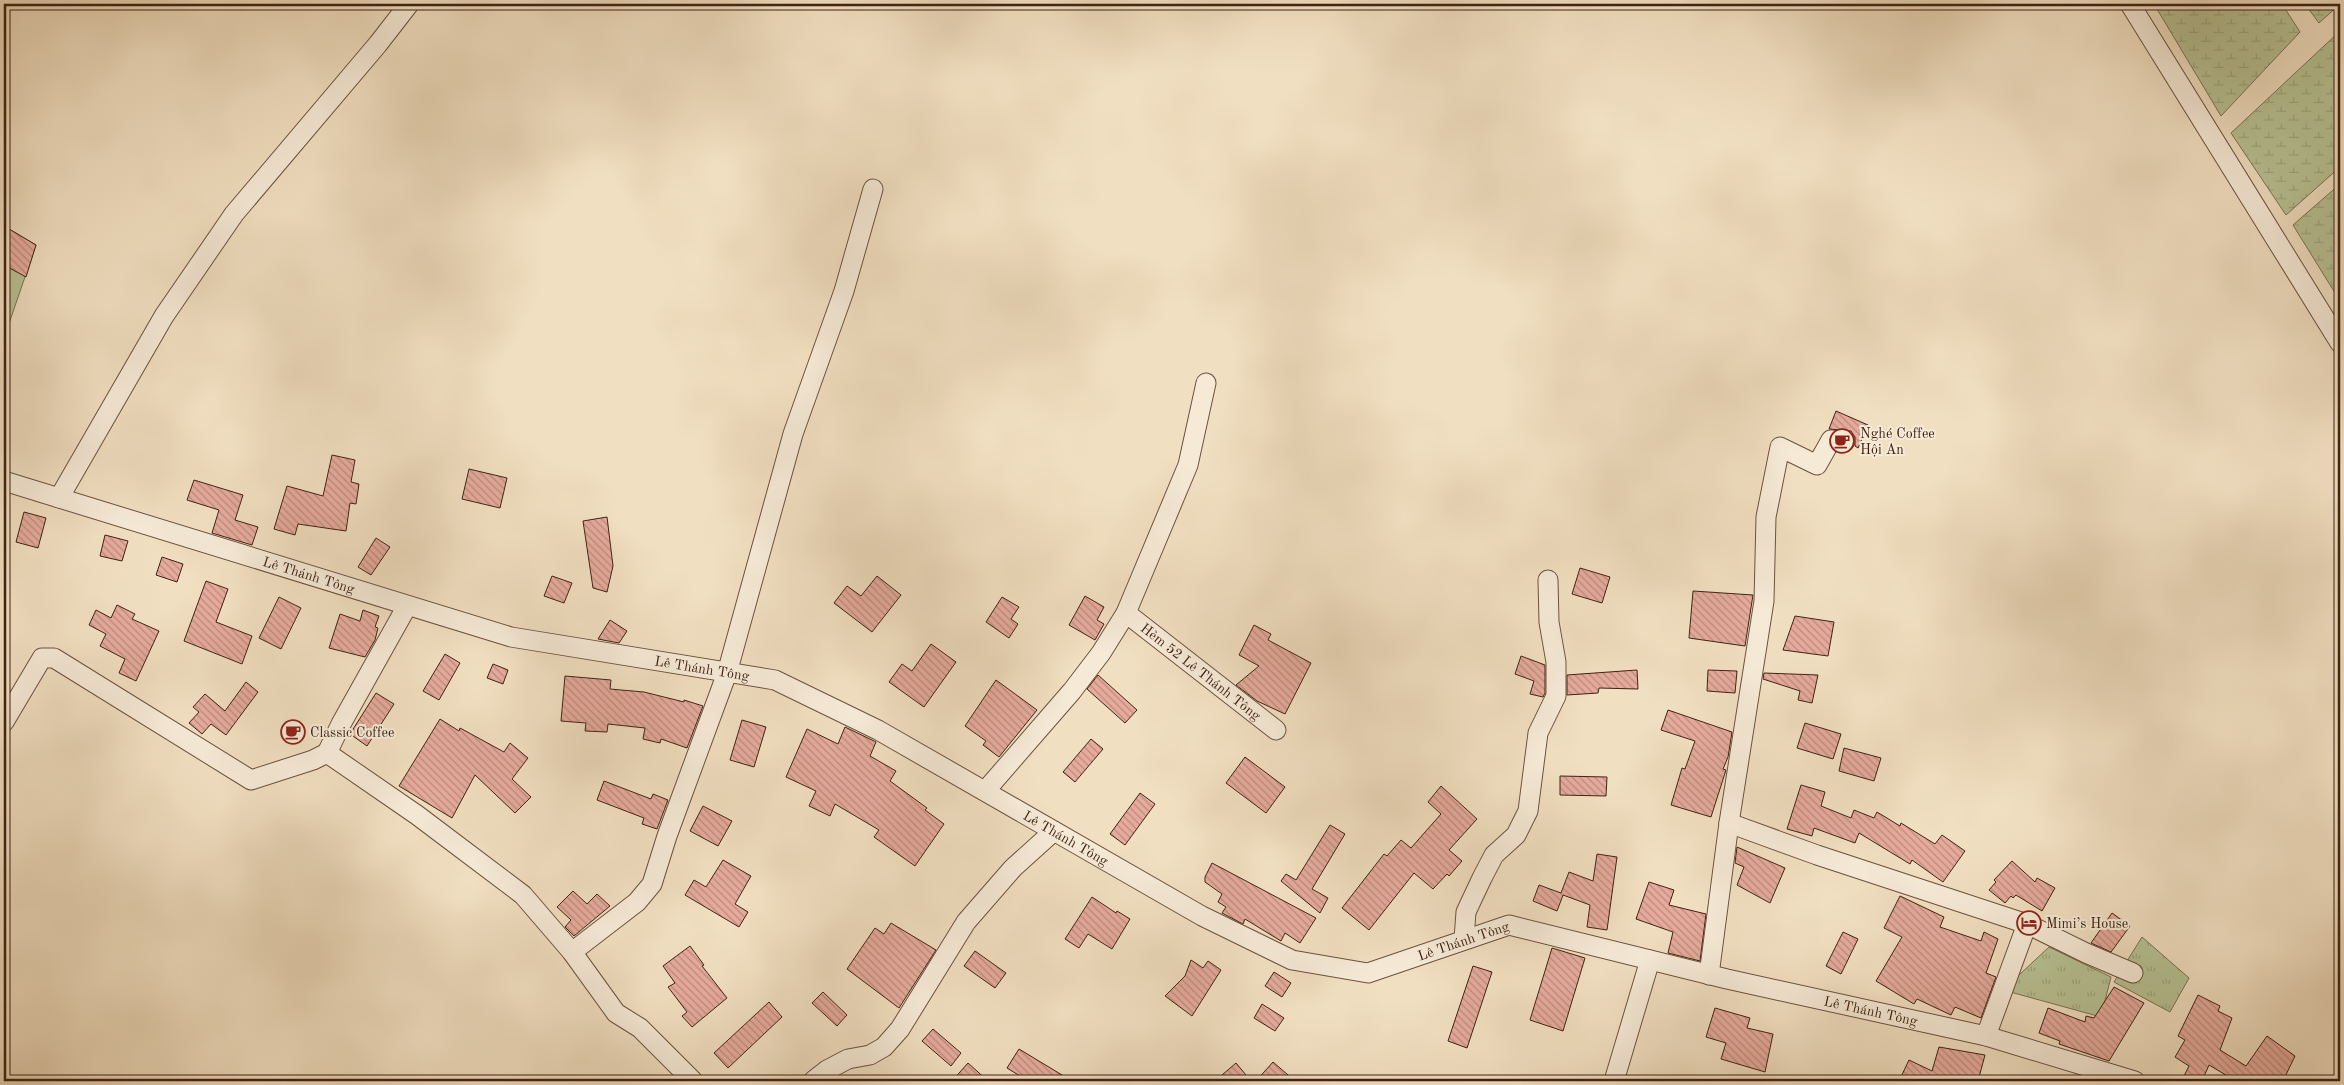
<svg xmlns="http://www.w3.org/2000/svg" width="2344" height="1085" viewBox="0 0 2344 1085" font-family="'Old Standard TT',serif">
  <defs>
    <pattern id="grass-tufts" width="24" height="20" patternUnits="userSpaceOnUse" patternTransform="scale(1.25)"><rect width="24" height="20" fill="#b7c295"/><path d="M3 7l-1-3M5 7V3M7 7l1-3M15 17l-1-3M17 17v-4M19 17l1-3" fill="none" stroke="#9ea67f"/></pattern>
    <pattern id="wetland-marsh" width="20" height="14" patternUnits="userSpaceOnUse" patternTransform="scale(1.25)"><rect width="20" height="14" fill="#b7c295"/><path d="M1 5h8M5 5V1M11 12h8M15 12V8" fill="none" stroke="#9ea67f"/></pattern>
    <pattern id="building-back-hatch" width="6" height="6" patternUnits="userSpaceOnUse" patternTransform="scale(1.25)"><rect width="6" height="6" fill="#e6ab9c"/><path d="M-1 5l2 2M0 0l6 6M5-1l2 2" fill="none" stroke="#bc8b7e"/></pattern>
  </defs>
  <rect width="100%" height="100%" fill="#f1dfc1"/>
  <filter id="stains"><feTurbulence type="fractalNoise" baseFrequency=".004" numOctaves="4"/><feColorMatrix values="0 0 0 0 .2 0 0 0 0 .09 0 0 0 0 .02 0 0 0 .5 -.17"/></filter>
  <radialGradient id="worn" r=".72"><stop offset=".6" stop-color="#630" stop-opacity="0"/><stop offset="1" stop-color="#630" stop-opacity=".3"/></radialGradient>
  <path fill="url(#grass-tufts)" stroke="#7b7254" d="M 2142,937 L 2189,978 L 2170,1012 L 2114,982 Z
    M 2049,947 L 2111,977 L 2101,1017 L 2003,990 Z"/>
  <path fill="url(#wetland-marsh)" stroke="#7b7254" d="M 2154,4 L 2282,4 L 2300,32 L 2221,116 Z
    M 2305,4 L 2340,4 L 2319,23 Z
    M 2340,31 L 2340,167 L 2286,215 L 2231,133 Z
    M 2340,184 L 2340,301 L 2293,225 Z"/>
  <path fill="#b7c295" stroke="#7b7254" d="M 4,226 L 36,245 L 4,338 Z"/>
  <path fill="url(#building-back-hatch)" stroke="#3f2312" d="M 4,226 L 36,245 L 26,277 L 4,265 Z
    M 1836,411 L 1868,425 L 1858,448 L 1855,446 L 1855,437 L 1851,431 L 1829,429 Z
    M 332,455 L 355,460 L 351,482 L 359,484 L 356,504 L 350,503 L 346,531 L 298,524 L 295,535 L 274,529 L 287,486 L 323,496 Z
    M 469,469 L 507,478 L 500,508 L 462,499 Z
    M 194,480 L 243,495 L 235,520 L 258,527 L 252,545 L 212,533 L 219,510 L 187,500 Z
    M 24,512 L 46,518 L 38,548 L 16,542 Z
    M 607,517 L 613,566 L 607,592 L 593,588 L 583,521 Z
    M 105,535 L 128,541 L 122,561 L 100,556 Z
    M 376,538 L 390,547 L 371,575 L 358,567 Z
    M 162,557 L 183,564 L 177,582 L 156,575 Z
    M 1580,568 L 1610,577 L 1602,603 L 1572,594 Z
    M 552,576 L 572,583 L 564,603 L 544,596 Z
    M 877,576 L 901,595 L 872,632 L 834,603 L 847,586 L 861,596 Z
    M 206,581 L 228,589 L 216,622 L 252,636 L 242,664 L 184,641 Z
    M 1693,591 L 1753,595 L 1745,646 L 1689,638 Z
    M 1085,596 L 1104,607 L 1097,620 L 1104,624 L 1095,640 L 1069,625 Z
    M 279,597 L 301,608 L 281,649 L 259,638 Z
    M 1002,597 L 1019,607 L 1011,619 L 1018,624 L 1009,638 L 986,622 Z
    M 117,605 L 135,614 L 132,619 L 159,631 L 136,681 L 119,673 L 125,659 L 100,646 L 106,634 L 89,625 L 96,610 L 111,618 Z
    M 363,610 L 379,616 L 375,627 L 378,628 L 375,640 L 365,657 L 329,648 L 340,614 L 360,621 Z
    M 1795,616 L 1834,622 L 1828,656 L 1783,650 Z
    M 610,620 L 627,631 L 619,643 L 598,639 Z
    M 1254,625 L 1271,634 L 1268,640 L 1311,663 L 1285,714 L 1257,701 L 1236,685 L 1259,666 L 1239,655 Z
    M 931,644 L 956,662 L 924,707 L 889,682 L 902,664 L 912,671 Z
    M 445,654 L 460,663 L 439,700 L 423,691 Z
    M 1521,656 L 1545,665 L 1545,693 L 1543,697 L 1530,694 L 1534,681 L 1515,674 Z
    M 493,664 L 508,670 L 503,684 L 487,678 Z
    M 1637,670 L 1638,689 L 1599,688 L 1598,693 L 1567,695 L 1567,675 Z
    M 1708,670 L 1737,671 L 1735,693 L 1707,691 Z
    M 1764,673 L 1818,675 L 1812,703 L 1798,700 L 1800,691 L 1763,679 Z
    M 1098,675 L 1137,710 L 1125,723 L 1087,689 Z
    M 565,676 L 611,680 L 610,689 L 644,692 L 684,702 L 684,700 L 703,706 L 687,748 L 661,739 L 660,743 L 643,739 L 645,728 L 608,724 L 607,732 L 585,731 L 586,723 L 561,721 Z
    M 996,680 L 1037,710 L 999,757 L 983,745 L 986,741 L 965,726 Z
    M 246,682 L 258,692 L 226,735 L 211,724 L 202,734 L 189,723 L 199,712 L 193,707 L 205,694 L 225,711 Z
    M 376,693 L 394,704 L 367,746 L 350,734 Z
    M 1668,710 L 1732,732 L 1728,757 L 1723,769 L 1726,770 L 1711,817 L 1671,805 L 1682,768 L 1685,769 L 1695,741 L 1661,730 Z
    M 440,719 L 459,731 L 460,728 L 504,752 L 510,743 L 528,758 L 512,779 L 531,797 L 515,813 L 475,775 L 452,818 L 399,786 Z
    M 742,720 L 766,727 L 754,767 L 730,760 Z
    M 1805,723 L 1841,734 L 1833,759 L 1797,748 Z
    M 845,727 L 876,742 L 870,756 L 896,771 L 890,781 L 927,808 L 925,810 L 944,824 L 915,866 L 874,837 L 879,830 L 835,804 L 830,816 L 809,806 L 816,791 L 786,777 L 807,729 L 838,744 Z
    M 1091,739 L 1103,749 L 1075,782 L 1063,772 Z
    M 1844,748 L 1881,758 L 1874,781 L 1839,771 Z
    M 1245,757 L 1285,787 L 1266,813 L 1226,783 Z
    M 1560,776 L 1607,777 L 1606,796 L 1560,795 Z
    M 604,781 L 651,799 L 653,794 L 668,800 L 657,829 L 642,824 L 644,818 L 597,800 Z
    M 1801,785 L 1825,792 L 1821,806 L 1851,818 L 1854,810 L 1874,818 L 1877,812 L 1900,826 L 1901,823 L 1935,844 L 1942,835 L 1965,851 L 1943,882 L 1912,860 L 1910,864 L 1859,833 L 1855,843 L 1814,828 L 1812,836 L 1787,829 Z
    M 1441,786 L 1477,819 L 1449,850 L 1462,861 L 1449,876 L 1447,874 L 1433,889 L 1414,873 L 1369,930 L 1342,908 L 1384,854 L 1387,856 L 1401,840 L 1411,848 L 1441,814 L 1428,802 Z
    M 1140,793 L 1155,804 L 1125,845 L 1110,834 Z
    M 703,806 L 732,821 L 718,846 L 690,831 Z
    M 1330,825 L 1345,834 L 1312,889 L 1328,898 L 1320,913 L 1281,881 L 1286,874 L 1296,880 Z
    M 1737,847 L 1785,868 L 1770,903 L 1737,885 L 1744,867 L 1735,863 Z
    M 1597,854 L 1617,857 L 1607,930 L 1587,927 L 1590,905 L 1563,895 L 1557,911 L 1533,901 L 1539,885 L 1561,893 L 1569,872 L 1593,881 Z
    M 723,860 L 751,876 L 735,904 L 748,912 L 739,927 L 685,895 L 694,880 L 706,887 Z
    M 2012,861 L 2035,882 L 2037,878 L 2055,888 L 2042,911 L 2016,895 L 2013,898 L 2011,896 L 2005,903 L 1989,890 L 1996,882 L 1994,880 Z
    M 1212,863 L 1316,918 L 1300,943 L 1285,933 L 1281,941 L 1245,919 L 1243,924 L 1222,913 L 1226,907 L 1218,902 L 1222,894 L 1205,882 L 1205,877 Z
    M 1649,882 L 1674,890 L 1669,905 L 1706,914 L 1700,961 L 1668,953 L 1673,932 L 1636,919 Z
    M 573,891 L 587,904 L 597,894 L 610,906 L 574,936 L 565,927 L 571,920 L 557,907 Z
    M 1900,896 L 1944,917 L 1940,927 L 1981,941 L 1984,932 L 1998,939 L 1986,973 L 1996,977 L 1981,1018 L 1955,1007 L 1951,1015 L 1917,999 L 1914,1004 L 1876,981 L 1902,937 L 1884,928 Z
    M 1092,897 L 1116,913 L 1117,911 L 1130,919 L 1112,949 L 1088,934 L 1079,948 L 1065,939 Z
    M 2112,913 L 2130,926 L 2111,952 L 2091,943 Z
    M 891,923 L 936,950 L 899,1008 L 847,969 L 875,928 L 884,934 Z
    M 1843,932 L 1858,939 L 1841,974 L 1826,966 Z
    M 690,946 L 704,965 L 702,966 L 727,998 L 692,1027 L 682,1016 L 687,1012 L 668,987 L 675,983 L 663,966 Z
    M 1552,948 L 1585,958 L 1563,1031 L 1530,1020 Z
    M 975,951 L 1006,973 L 995,988 L 964,966 Z
    M 1191,960 L 1203,968 L 1208,961 L 1221,970 L 1192,1016 L 1165,996 L 1185,976 Z
    M 1473,966 L 1492,972 L 1467,1048 L 1448,1041 Z
    M 1274,972 L 1291,983 L 1282,997 L 1265,986 Z
    M 2114,987 L 2144,1003 L 2109,1061 L 2059,1044 L 2060,1041 L 2039,1033 L 2048,1008 L 2085,1022 L 2086,1016 L 2094,1018 Z
    M 823,992 L 847,1015 L 837,1026 L 812,1003 Z
    M 2198,995 L 2220,1006 L 2218,1011 L 2232,1018 L 2220,1050 L 2246,1066 L 2267,1036 L 2295,1056 L 2283,1081 L 2236,1081 L 2209,1065 L 2202,1081 L 2184,1076 L 2189,1066 L 2175,1057 L 2185,1040 L 2178,1036 Z
    M 769,1002 L 782,1017 L 728,1068 L 714,1053 Z
    M 1262,1004 L 1284,1018 L 1275,1031 L 1254,1018 Z
    M 1715,1008 L 1750,1018 L 1747,1028 L 1773,1034 L 1765,1072 L 1721,1059 L 1726,1043 L 1706,1037 Z
    M 933,1029 L 961,1053 L 951,1066 L 922,1041 Z
    M 1939,1047 L 1985,1055 L 1978,1081 L 1899,1081 L 1909,1060 L 1932,1071 Z
    M 1019,1049 L 1072,1081 L 1028,1081 L 1007,1068 Z
    M 1273,1062 L 1295,1081 L 1256,1081 Z
    M 968,1063 L 988,1081 L 952,1081 Z
    M 1236,1063 L 1251,1081 L 1215,1081 Z"/>
  <g fill="none" stroke-linecap="round" stroke-linejoin="round">
    <g stroke="#6c523e" stroke-width="21">
      <g id="minor">
        <path d="M 2130,4 L 2340,343"/>
        <path id="s1" d="M 4,481 L 511,637 L 775,680 L 878,730 L 1202,916 L 1292,960 L 1368,973 L 1509,925 L 1727,979 L 1986,1036 L 2135,1081"/>
        <path d="M 59,498 L 164,316 L 234,214 L 378,44 L 409,4"/>
        <path id="s2" d="M 1126,613 L 1276,730"/>
        <path d="M 4,722 L 42,658 L 54,658 L 251,780 L 313,760 L 327,753 L 417,815 L 523,895 L 572,952 L 616,1013 L 640,1028 L 693,1081"/>
        <path d="M 327,753 L 341,724 L 407,606"/>
        <path d="M 986,790 L 1072,691 L 1101,653 L 1126,613 L 1188,465 L 1206,383"/>
        <path d="M 1729,823 L 1817,855 L 2027,924 L 2086,953 L 2133,973"/>
        <path d="M 1464,939 L 1466,912 L 1482,878 L 1494,855 L 1516,835 L 1528,811 L 1538,733 L 1556,696 L 1556,662 L 1549,622 L 1548,580"/>
        <path d="M 572,952 L 637,902 L 652,884 L 667,836 L 727,673 L 793,434 L 844,291 L 873,189"/>
        <path d="M 1709,975 L 1729,823 L 1764,601 L 1766,517 L 1780,447 L 1817,465 L 1831,440 L 1845,441"/>
        <path d="M 1986,1036 L 2027,924"/>
        <path d="M 813,1081 L 827,1070 L 848,1059 L 870,1055 L 884,1047 L 900,1029 L 966,922 L 1013,868 L 1054,831"/>
        <path d="M 1614,1081 L 1650,960"/>
      </g>
    </g>
    <use href="#minor" stroke="#f6ead7" stroke-width="19"/>
  </g>
  <defs>
    <g id="cafe-ring" transform="scale(1.25)"><circle r="9.5" fill="#f6ead7" stroke="#8f2418" stroke-width="1.5"/><path d="M-5.5-4.5H6V0H3Q3 3.5 0 3.5H-2.5Q-5.5 3.5-5.5 0ZM3-3.2v2h1.7v-2ZM-6 4.5H4V6H-6Z" fill="#8f2418"/></g>
    <g id="hotel-ring" transform="scale(1.25)"><circle r="9.5" fill="#f6ead7" stroke="#8f2418" stroke-width="1.5"/><path d="M-6-4.5h1.5V1H6V5H4.5V3h-9V5H-6ZM-4 0a1.8 1.8 0 1 1 3.6 0ZM.5 0V-2.5h3Q6-2.5 6 0Z" fill="#8f2418"/></g>
  </defs>
  <g fill-rule="evenodd">
    <use href="#cafe-ring" x="1842" y="441"/>
    <use href="#cafe-ring" x="293" y="732"/>
    <use href="#hotel-ring" x="2029" y="923"/>
  </g>
  <g text-anchor="middle" stroke-width="4" stroke-linejoin="round" paint-order="stroke">
    <g font-size="14" fill="#3f2312" stroke="#f6ead7" text-anchor="start">
      <text x="1860" y="438">Nghé Coffee<tspan x="1860" dy="16">Hội An</tspan></text>
      <text x="310" y="737">Classic Coffee</text>
      <text x="2046" y="928">Mimi’s House</text>
    </g>
    <g font-size="14" fill="#3f2312" stroke="#f6ead7">
      <text dy="5" stroke="none"><textPath href="#s1" startOffset="319">Lê Thánh Tông</textPath></text>
      <text dy="5" stroke="none"><textPath href="#s1" startOffset="724">Lê Thánh Tông</textPath></text>
      <text dy="5" stroke="none"><textPath href="#s2" startOffset="95">Hẻm 52 Lê Thánh Tông</textPath></text>
      <text dy="5" stroke="none"><textPath href="#s1" startOffset="1129">Lê Thánh Tông</textPath></text>
      <text dy="5" stroke="none"><textPath href="#s1" startOffset="1564">Lê Thánh Tông</textPath></text>
      <text dy="5" stroke="none"><textPath href="#s1" startOffset="1984">Lê Thánh Tông</textPath></text>
    </g>
  </g>
  <rect width="2344" height="1085" fill="none" stroke="#f1dfc1" stroke-width="20"/>
  <rect x="5" y="5" width="2334" height="1075" fill="none" stroke="#3f2312" stroke-width="2.5"/>
  <rect x="10" y="10" width="2324" height="1065" fill="none" stroke="#3f2312"/>
  <rect width="100%" height="100%" filter="url(#stains)"/>
  <rect width="100%" height="100%" fill="url(#worn)"/>
</svg>
